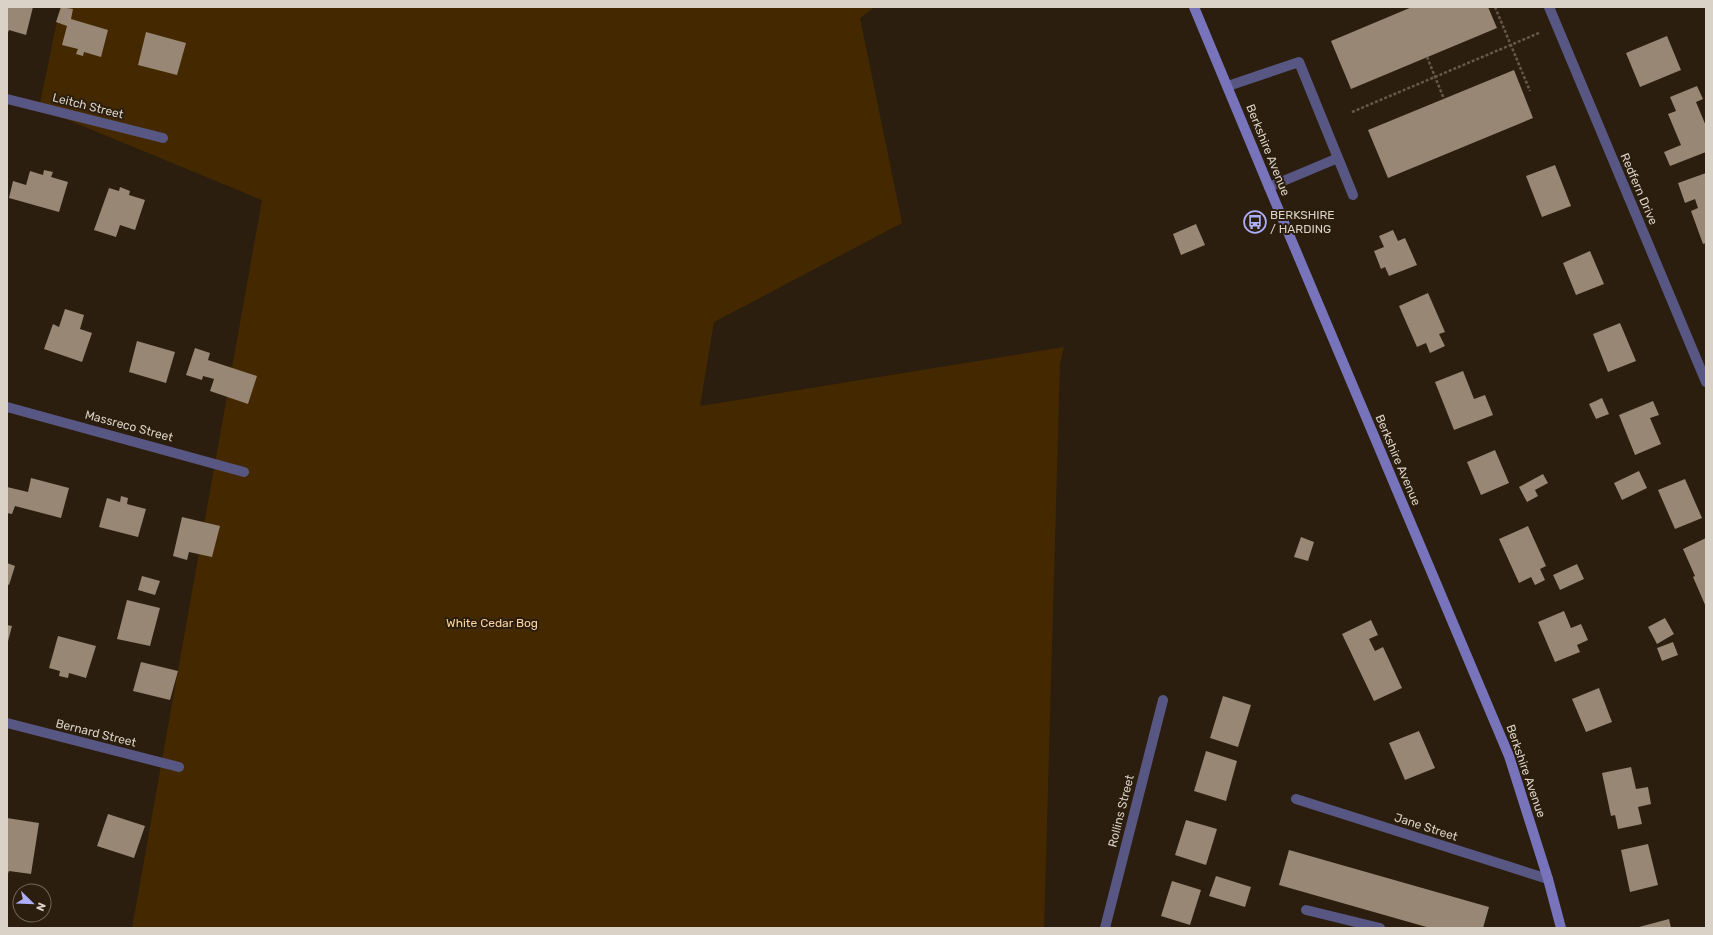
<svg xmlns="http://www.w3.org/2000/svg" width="1713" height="935" viewBox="0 0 1713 935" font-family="Rubik,sans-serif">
  <rect width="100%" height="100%" fill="#2b1e0e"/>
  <path fill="#442900" d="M 60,7 L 875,7 L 860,18 L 902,223 L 714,322 L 700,406 L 1064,347 L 1060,363 L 1044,928 L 132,928 L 262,200 L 39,108 Z"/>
  <path fill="#978774" d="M 7,7 L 33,7 L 26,35 L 9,30 L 7,35 Z
    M 61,7 L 73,9 L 71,19 L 108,30 L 101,57 L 84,52 L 83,56 L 76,54 L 78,49 L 62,45 L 67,26 L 56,22 Z
    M 1412,7 L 1488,7 L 1497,28 L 1351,89 L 1331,41 Z
    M 146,32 L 186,43 L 177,75 L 138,65 Z
    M 1667,36 L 1681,70 L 1640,87 L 1626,53 Z
    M 1514,70 L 1533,118 L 1388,178 L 1368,130 Z
    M 1697,86 L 1703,99 L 1696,102 L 1706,126 L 1706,152 L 1670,166 L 1664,152 L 1681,145 L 1668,114 L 1676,111 L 1670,97 Z
    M 1555,165 L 1571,206 L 1542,217 L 1526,176 Z
    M 44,170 L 53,172 L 51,177 L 68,182 L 59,212 L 9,198 L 13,181 L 26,185 L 30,171 L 43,175 Z
    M 1706,173 L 1706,243 L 1703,244 L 1691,211 L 1698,208 L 1695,199 L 1685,203 L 1678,183 Z
    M 120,187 L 130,191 L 129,195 L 145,200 L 135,230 L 120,225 L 116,237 L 94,230 L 109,188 L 119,191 Z
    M 1196,224 L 1205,245 L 1181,255 L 1173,234 Z
    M 1393,230 L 1398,241 L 1405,238 L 1417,265 L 1389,276 L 1385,267 L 1381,269 L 1374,251 L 1384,247 L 1379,236 Z
    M 1590,251 L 1604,284 L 1576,295 L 1563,263 Z
    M 1428,293 L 1445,332 L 1439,334 L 1445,346 L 1430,353 L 1426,343 L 1417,347 L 1399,306 Z
    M 65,309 L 84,315 L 80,329 L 92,333 L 82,362 L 44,349 L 53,324 L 59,327 Z
    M 1620,323 L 1636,361 L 1608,372 L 1593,334 Z
    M 137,341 L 175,352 L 166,383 L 129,372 Z
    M 195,348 L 210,353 L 208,360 L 257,376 L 248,404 L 210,391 L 214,379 L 203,376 L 202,380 L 186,375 Z
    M 1463,371 L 1474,399 L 1485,395 L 1493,415 L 1454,430 L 1435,382 Z
    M 1602,398 L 1609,414 L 1596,419 L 1589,404 Z
    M 1653,401 L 1659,415 L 1650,418 L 1661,444 L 1635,455 L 1619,415 Z
    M 1495,450 L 1509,483 L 1481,495 L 1467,462 Z
    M 1639,471 L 1647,488 L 1622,500 L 1614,483 Z
    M 1543,474 L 1548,483 L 1535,490 L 1538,496 L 1527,502 L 1519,487 Z
    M 31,478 L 69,488 L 61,518 L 15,506 L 12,514 L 7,513 L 7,487 L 28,492 Z
    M 1685,479 L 1702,518 L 1675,529 L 1658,490 Z
    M 121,496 L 128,498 L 127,504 L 146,509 L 138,537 L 99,527 L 107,498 L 120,502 Z
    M 182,517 L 220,526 L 212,557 L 189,552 L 187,560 L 173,556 Z
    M 1528,526 L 1546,566 L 1540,569 L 1545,580 L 1535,585 L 1531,577 L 1519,583 L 1499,539 Z
    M 1301,537 L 1314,542 L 1308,561 L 1294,557 Z
    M 1706,538 L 1706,607 L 1693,577 L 1695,576 L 1683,549 Z
    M 7,563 L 15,566 L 9,585 L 7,584 Z
    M 1577,564 L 1584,579 L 1560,590 L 1553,575 Z
    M 142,576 L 160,581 L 155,595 L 138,590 Z
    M 127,600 L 160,608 L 150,646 L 117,639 Z
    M 1564,611 L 1571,628 L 1581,624 L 1588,640 L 1577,645 L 1580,652 L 1555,662 L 1538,622 Z
    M 1665,618 L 1674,634 L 1657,644 L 1648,627 Z
    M 1371,620 L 1378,635 L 1369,639 L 1375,651 L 1383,647 L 1402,688 L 1374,701 L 1342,634 Z
    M 7,625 L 12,626 L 7,645 Z
    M 58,636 L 96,646 L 86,678 L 69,673 L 68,678 L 59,676 L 60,671 L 49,668 Z
    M 1673,642 L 1678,655 L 1662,661 L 1657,648 Z
    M 141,662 L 178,671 L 170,700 L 133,691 Z
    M 1599,688 L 1612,722 L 1586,732 L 1572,699 Z
    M 1223,696 L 1251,705 L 1238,747 L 1210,738 Z
    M 1419,731 L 1435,768 L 1405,780 L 1389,743 Z
    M 1206,751 L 1237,761 L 1226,801 L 1194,791 Z
    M 1631,767 L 1636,789 L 1648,787 L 1651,804 L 1638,807 L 1642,824 L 1618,829 L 1615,815 L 1611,816 L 1602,773 Z
    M 108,814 L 145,826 L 134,858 L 97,846 Z
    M 7,818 L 39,823 L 31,874 L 9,871 L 7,876 Z
    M 1186,820 L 1217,829 L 1206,865 L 1175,855 Z
    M 1648,844 L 1658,885 L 1630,892 L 1621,850 Z
    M 1289,850 L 1489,907 L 1483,928 L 1430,928 L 1279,885 Z
    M 1216,876 L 1251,887 L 1245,907 L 1209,896 Z
    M 1172,881 L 1201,890 L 1190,925 L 1161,916 Z
    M 1669,919 L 1671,928 L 1640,928 L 1639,927 Z"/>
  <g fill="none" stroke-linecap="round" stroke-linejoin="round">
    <path stroke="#65594b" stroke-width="2.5" stroke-dasharray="3 2" stroke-linecap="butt" d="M 1495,7 L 1530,91
      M 1427,57 L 1444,99
      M 1352,112 L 1539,33"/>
    <path stroke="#585784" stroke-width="10" d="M 1228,86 L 1299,62 L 1353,195
      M 1269,187 L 1338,158
      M 1306,910 L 1380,928"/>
    <path stroke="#585784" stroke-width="10" d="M 1549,7 L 1706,382
      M 7,99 L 163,138
      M 7,407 L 244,472
      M 7,723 L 179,767
      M 1296,799 L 1548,879
      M 1105,928 L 1163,700"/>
    <path stroke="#7774bc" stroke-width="10" d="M 1194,7 L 1269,187 L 1509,756 L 1548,879 L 1561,928"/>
  </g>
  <defs>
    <g id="bus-ring" transform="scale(1.15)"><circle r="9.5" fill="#2b1e0e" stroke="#afaefa" stroke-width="1.5"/><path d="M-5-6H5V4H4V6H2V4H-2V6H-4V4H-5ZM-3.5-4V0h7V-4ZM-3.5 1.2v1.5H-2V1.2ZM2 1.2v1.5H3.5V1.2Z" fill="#afaefa"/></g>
  </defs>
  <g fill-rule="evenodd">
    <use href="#bus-ring" x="1255" y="222"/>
  </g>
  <g text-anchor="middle" stroke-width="4" stroke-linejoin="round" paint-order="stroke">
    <g font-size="12" fill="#dad1c7" stroke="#2b1e0e">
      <text transform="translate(88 106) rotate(14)" y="4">Leitch Street</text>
      <text transform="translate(1268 150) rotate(68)" y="4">Berkshire Avenue</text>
      <text transform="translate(1639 189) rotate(67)" y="4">Redfern Drive</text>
      <text transform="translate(129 426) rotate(15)" y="4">Massreco Street</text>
      <text transform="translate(1398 460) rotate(67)" y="4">Berkshire Avenue</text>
      <text transform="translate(96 733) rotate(14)" y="4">Bernard Street</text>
      <text transform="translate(1526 771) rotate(71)" y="4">Berkshire Avenue</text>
      <text transform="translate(1121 811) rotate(-76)" y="4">Rollins Street</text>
      <text transform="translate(1426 827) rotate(18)" y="4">Jane Street</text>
    </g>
    <g font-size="12" fill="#dad1c7" stroke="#2b1e0e" text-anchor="start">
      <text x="1270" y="219">BERKSHIRE<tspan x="1270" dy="14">/ HARDING</tspan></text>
    </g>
    <g font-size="12" fill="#fad2a1" stroke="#2b1e0e">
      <text x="492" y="627">White Cedar Bog</text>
    </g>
  </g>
  <rect width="1713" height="935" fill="none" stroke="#dad1c7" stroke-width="16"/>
  <g transform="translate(32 903) rotate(113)"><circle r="19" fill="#2b1e0e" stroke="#716658"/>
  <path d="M0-3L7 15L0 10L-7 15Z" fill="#afaefa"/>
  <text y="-6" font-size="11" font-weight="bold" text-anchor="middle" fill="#dad1c7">N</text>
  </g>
</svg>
